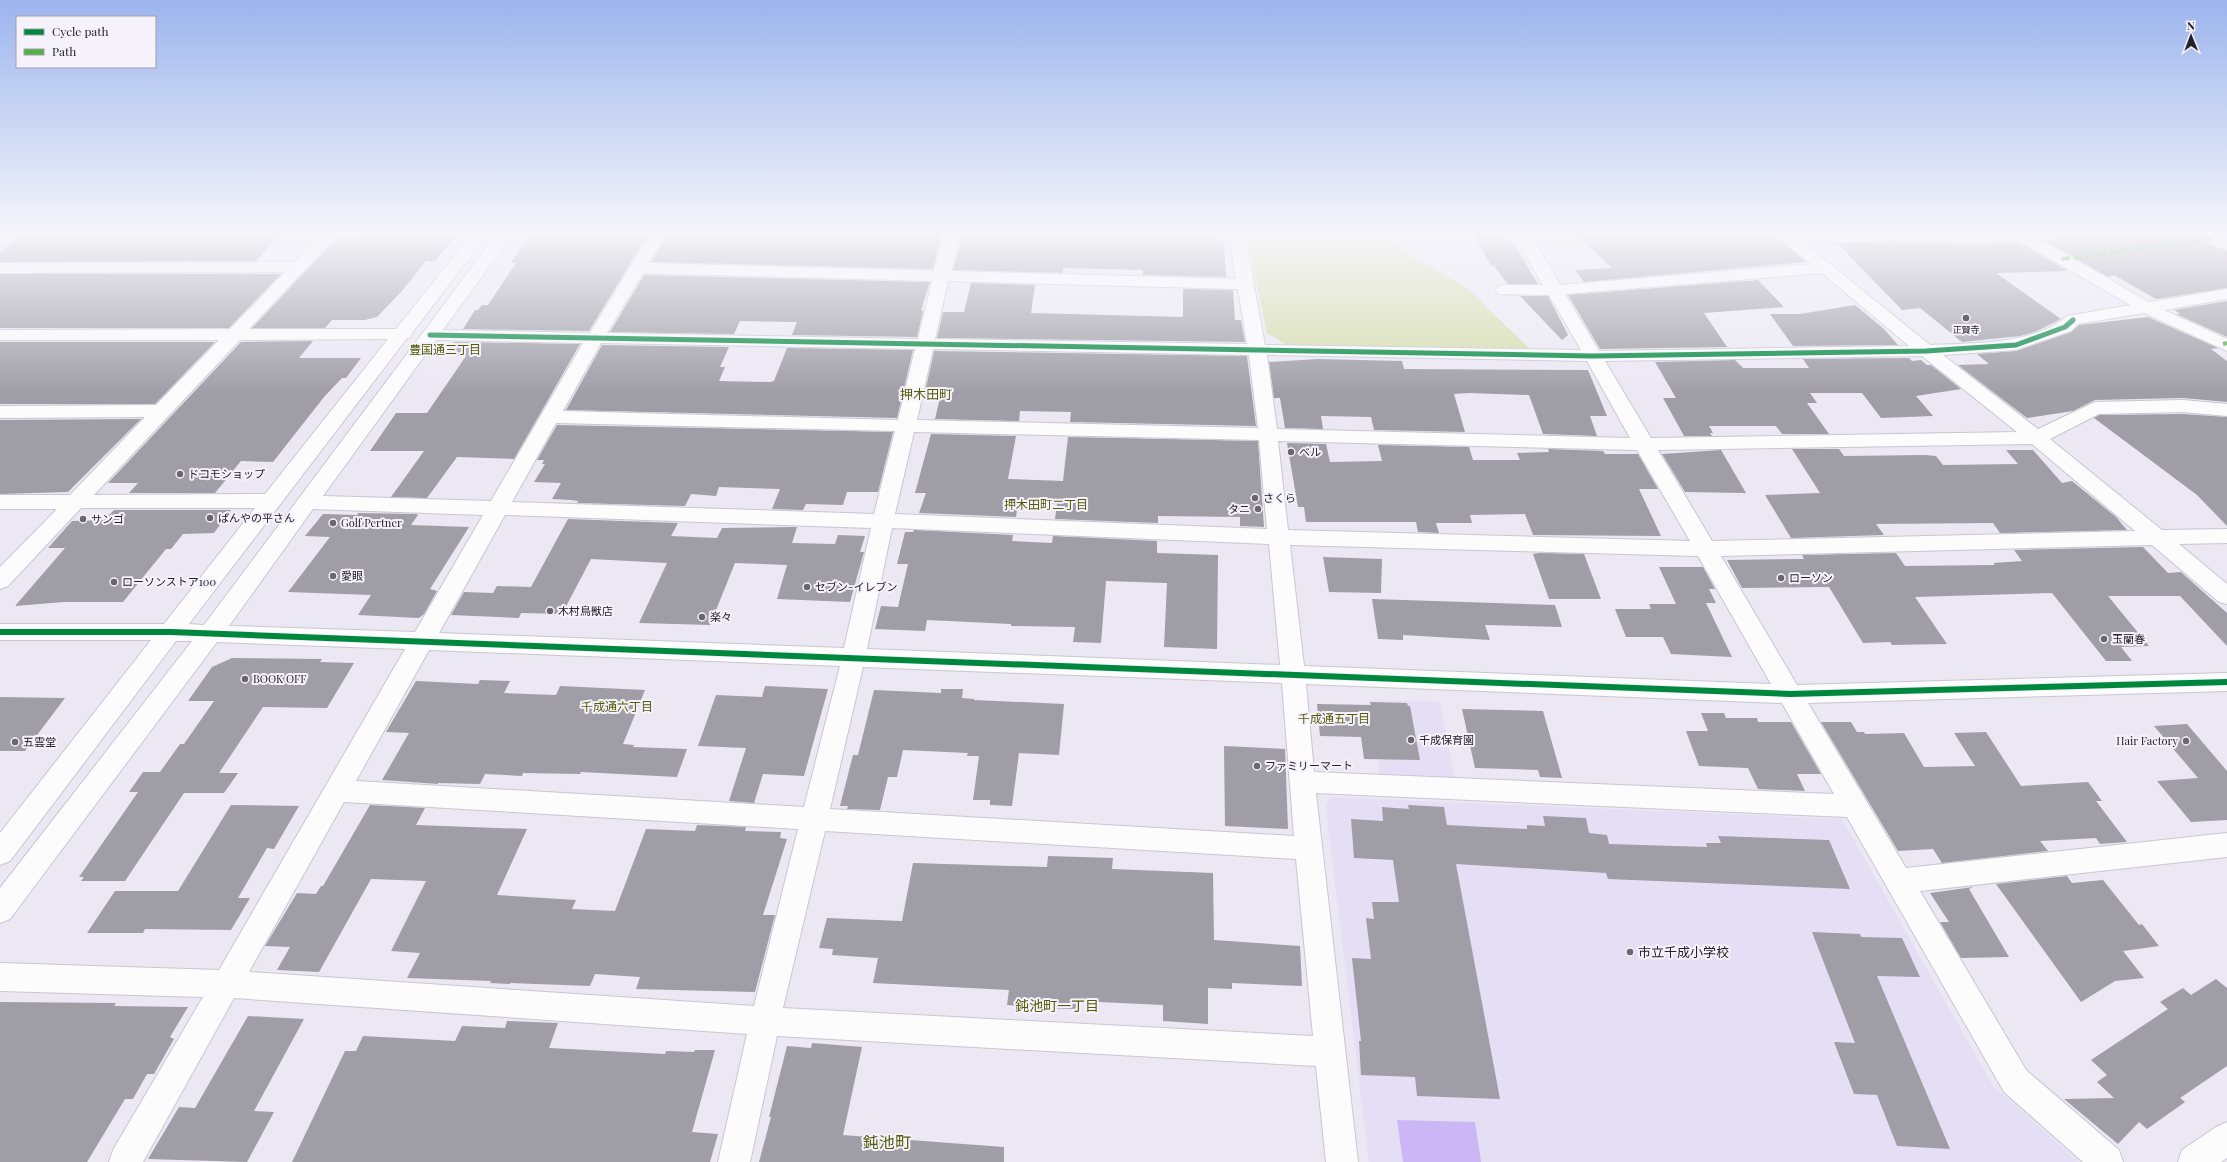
<svg xmlns="http://www.w3.org/2000/svg" width="2227" height="1162" viewBox="0 0 2227 1162" font-family="'Playfair Display','Noto Sans JP',serif">
  <rect width="100%" height="100%" fill="#ebe8f4"/>
  <path fill="#e5dff5" d="M 1369,700 L 1440,702 L 1455,779 L 1380,777 Z
    M 1331,797 L 1842,819 L 1993,1086 L 2079,1162 L 1369,1162 L 1325,804 Z"/>
  <path fill="#d6ddad" d="M 1246,231 L 1373,231 L 1468,289 L 1530,349 L 1287,345 L 1267,333 Z"/>
  <path fill="#cbb6f6" d="M 1397,1120 L 1475,1122 L 1481,1162 L 1403,1162 Z"/>
  <path fill="#9f9da6" d="M 27,231 L 283,231 L 256,261 L 0,262 L 0,252 Z
    M 370,231 L 460,231 L 435,261 L 426,261 L 402,291 L 377,317 L 365,320 L 332,320 L 325,328 L 252,328 L 336,239 L 363,239 Z
    M 531,231 L 650,231 L 589,331 L 463,329 L 475,310 L 478,310 L 482,305 L 488,305 L 516,263 L 511,263 Z
    M 669,231 L 919,231 L 942,232 L 933,269 L 651,262 Z
    M 963,231 L 1013,231 L 1012,235 L 1063,236 L 1063,234 L 1105,233 L 1105,231 L 1211,232 L 1212,239 L 1224,240 L 1226,277 L 1143,275 L 1143,270 L 1063,268 L 1062,273 L 953,270 Z
    M 1472,231 L 1493,231 L 1503,240 L 1509,240 L 1514,244 L 1538,284 L 1508,284 L 1494,266 L 1491,266 Z
    M 1598,231 L 1709,231 L 1712,234 L 1729,231 L 1769,231 L 1806,262 L 1584,282 L 1575,270 L 1612,268 L 1576,234 Z
    M 2102,231 L 2189,231 L 2204,238 L 2206,243 L 2227,251 L 2227,288 L 2156,299 L 2114,275 L 2108,277 L 2045,241 Z
    M 1893,242 L 1978,244 L 2018,242 L 2068,271 L 1996,273 L 2061,319 L 2037,331 L 2020,336 L 1962,342 L 1920,308 L 1902,310 L 1837,243 Z
    M 0,274 L 281,274 L 229,328 L 0,328 Z
    M 644,275 L 930,282 L 921,310 L 923,311 L 917,337 L 792,335 L 797,322 L 740,321 L 734,334 L 610,332 Z
    M 1758,280 L 1784,307 L 1704,313 L 1727,347 L 1600,349 L 1568,295 Z
    M 971,283 L 1035,285 L 1031,313 L 1183,317 L 1183,289 L 1233,290 L 1235,320 L 1241,320 L 1245,342 L 937,338 L 943,312 L 964,312 Z
    M 1520,296 L 1548,296 L 1568,335 L 1562,340 Z
    M 2227,301 L 2227,337 L 2176,314 L 2181,314 L 2174,310 Z
    M 1855,305 L 1883,328 L 1898,345 L 1793,346 L 1770,314 L 1800,314 Z
    M 2148,317 L 2218,348 L 2211,349 L 2227,361 L 2227,402 L 2183,398 L 2095,400 L 2073,411 L 2027,418 L 1958,365 L 1989,364 L 1977,354 L 2016,351 L 2071,332 L 2079,325 Z
    M 313,341 L 299,358 L 361,358 L 346,378 L 342,378 L 324,397 L 273,462 L 241,461 L 215,493 L 129,493 L 138,483 L 108,483 L 241,342 Z
    M 0,342 L 215,342 L 155,404 L 0,404 Z
    M 454,342 L 580,344 L 514,459 L 457,457 L 427,498 L 391,497 L 424,451 L 370,451 L 396,413 L 427,413 L 466,356 L 445,356 Z
    M 602,345 L 729,347 L 720,367 L 725,367 L 719,381 L 770,382 L 774,381 L 787,348 L 913,350 L 897,418 L 566,410 Z
    M 934,351 L 1247,356 L 1256,426 L 1070,422 L 1071,412 L 1020,411 L 1019,421 L 935,419 L 939,402 L 924,397 Z
    M 1909,358 L 1912,361 L 1921,360 L 1927,365 L 1931,365 L 1961,389 L 1916,396 L 1933,416 L 1881,418 L 1862,393 L 1810,393 L 1817,403 L 1807,403 L 1829,434 L 1782,434 L 1776,426 L 1709,426 L 1713,433 L 1710,433 L 1712,436 L 1684,436 L 1663,398 L 1676,398 L 1655,362 L 1735,360 L 1743,368 L 1809,368 L 1803,359 Z
    M 1318,359 L 1402,361 L 1404,369 L 1588,370 L 1607,416 L 1590,416 L 1597,436 L 1543,434 L 1529,395 L 1469,393 L 1454,394 L 1465,432 L 1374,430 L 1371,417 L 1321,416 L 1323,429 L 1285,428 L 1280,398 L 1274,398 L 1269,362 Z
    M 2183,414 L 2227,417 L 2227,526 L 2197,495 L 2094,418 L 2099,415 Z
    M 141,419 L 68,492 L 0,494 L 0,420 Z
    M 557,425 L 893,432 L 878,492 L 847,492 L 843,505 L 806,504 L 803,510 L 772,509 L 780,489 L 719,487 L 716,496 L 691,494 L 685,506 L 577,503 L 578,501 L 571,500 L 552,499 L 561,483 L 534,482 L 545,464 L 542,464 L 544,460 L 537,460 Z
    M 931,434 L 1016,436 L 1008,479 L 1063,481 L 1068,437 L 1258,441 L 1264,527 L 1240,526 L 1240,517 L 1158,516 L 1158,523 L 1055,519 L 1057,504 L 1018,502 L 1016,517 L 919,513 L 926,493 L 915,493 Z
    M 1287,443 L 1326,444 L 1330,462 L 1382,461 L 1378,445 L 1469,447 L 1473,460 L 1520,460 L 1517,453 L 1549,452 L 1548,449 L 1603,451 L 1605,454 L 1638,454 L 1658,489 L 1639,489 L 1661,536 L 1533,535 L 1525,514 L 1470,515 L 1472,523 L 1436,523 L 1439,533 L 1418,532 L 1416,522 L 1306,522 L 1304,507 L 1298,507 Z
    M 1792,449 L 1839,449 L 1844,456 L 1925,455 L 1936,456 L 1943,465 L 2018,464 L 2006,450 L 2033,450 L 2062,483 L 2072,481 L 2116,517 L 2127,530 L 2000,533 L 1993,523 L 1876,524 L 1884,535 L 1791,538 L 1765,495 L 1820,493 Z
    M 1721,450 L 1746,493 L 1685,492 L 1662,454 Z
    M 114,510 L 231,510 L 214,533 L 183,534 L 171,549 L 166,549 L 123,602 L 64,602 L 15,606 L 65,548 L 48,548 L 72,521 L 104,520 Z
    M 358,513 L 416,514 L 418,515 L 411,525 L 469,527 L 430,589 L 437,591 L 424,614 L 419,618 L 358,615 L 371,595 L 288,592 L 330,537 L 305,536 L 323,514 L 357,515 Z
    M 568,519 L 678,523 L 671,536 L 717,538 L 722,528 L 797,527 L 792,543 L 835,544 L 838,535 L 865,536 L 860,552 L 864,552 L 850,602 L 777,599 L 787,565 L 735,563 L 710,625 L 639,623 L 667,563 L 591,559 L 562,614 L 521,613 L 519,618 L 451,615 L 464,592 L 493,593 L 497,586 L 531,587 Z
    M 914,530 L 1013,535 L 1012,541 L 1052,543 L 1053,536 L 1157,541 L 1157,553 L 1218,555 L 1217,649 L 1164,647 L 1167,583 L 1106,581 L 1101,643 L 1073,642 L 1075,627 L 1011,626 L 1011,624 L 927,620 L 925,631 L 875,629 L 881,606 L 898,607 L 908,564 L 897,564 L 905,532 L 913,532 Z
    M 2143,547 L 2168,573 L 2181,572 L 2227,613 L 2227,646 L 2180,596 L 2108,596 L 2149,646 L 2121,647 L 2132,661 L 2106,661 L 2052,593 L 1915,597 L 1947,644 L 1892,645 L 1890,642 L 1863,643 L 1829,587 L 1742,588 L 1727,560 L 1804,559 L 1802,555 L 1896,553 L 1905,566 L 1995,565 L 1993,563 L 2022,561 L 2014,550 Z
    M 1539,553 L 1584,554 L 1601,599 L 1549,599 L 1533,554 Z
    M 1323,557 L 1382,559 L 1381,593 L 1329,592 Z
    M 1659,567 L 1703,567 L 1715,589 L 1709,589 L 1716,603 L 1706,603 L 1732,657 L 1671,654 L 1663,637 L 1626,637 L 1615,609 L 1651,609 L 1649,604 L 1676,604 Z
    M 1372,599 L 1555,605 L 1562,627 L 1485,625 L 1490,640 L 1403,635 L 1403,640 L 1378,639 Z
    M 232,658 L 322,659 L 320,662 L 354,663 L 327,708 L 263,707 L 219,773 L 238,773 L 224,793 L 184,793 L 125,881 L 81,881 L 84,877 L 79,877 L 138,792 L 129,792 L 143,772 L 160,772 L 180,744 L 184,744 L 214,701 L 188,701 L 212,667 Z
    M 480,680 L 510,681 L 504,693 L 556,695 L 560,686 L 645,690 L 623,744 L 634,745 L 633,747 L 687,749 L 677,777 L 581,772 L 580,774 L 523,773 L 522,776 L 485,774 L 480,784 L 438,783 L 438,784 L 382,780 L 409,733 L 386,732 L 416,681 L 478,684 Z
    M 765,686 L 828,689 L 804,776 L 763,774 L 754,803 L 729,801 L 746,748 L 698,746 L 716,695 L 762,697 Z
    M 941,689 L 963,689 L 962,698 L 974,699 L 974,700 L 1064,704 L 1059,755 L 1019,753 L 1012,806 L 990,805 L 990,800 L 973,800 L 979,756 L 967,756 L 968,753 L 903,750 L 897,777 L 888,777 L 880,810 L 847,809 L 848,806 L 840,806 L 853,755 L 858,755 L 874,690 L 941,693 Z
    M 0,697 L 65,698 L 25,751 L 0,751 Z
    M 1370,702 L 1407,703 L 1408,706 L 1410,706 L 1420,760 L 1364,759 L 1361,737 L 1320,736 L 1317,704 L 1371,705 Z
    M 1462,709 L 1543,711 L 1562,778 L 1540,777 L 1538,770 L 1475,768 Z
    M 1701,713 L 1724,713 L 1726,718 L 1757,718 L 1758,722 L 1791,722 L 1821,774 L 1797,774 L 1805,791 L 1758,789 L 1748,768 L 1699,766 L 1686,731 L 1708,731 Z
    M 1821,722 L 1851,722 L 1857,732 L 1864,732 L 1865,734 L 1904,733 L 1924,767 L 1975,766 L 1954,733 L 1986,732 L 2021,786 L 2088,782 L 2102,801 L 2096,801 L 2127,842 L 2100,844 L 2096,838 L 2040,841 L 2048,851 L 1942,863 L 1933,849 L 1898,851 Z
    M 2187,724 L 2227,771 L 2227,820 L 2191,822 L 2157,781 L 2198,778 L 2154,726 Z
    M 1224,746 L 1285,749 L 1288,829 L 1225,826 Z
    M 231,805 L 299,806 L 274,849 L 267,848 L 238,898 L 250,898 L 231,930 L 145,929 L 143,933 L 87,933 L 115,891 L 178,891 Z
    M 370,805 L 425,808 L 416,825 L 527,829 L 497,895 L 576,900 L 572,909 L 615,911 L 646,829 L 695,831 L 697,825 L 746,827 L 745,831 L 781,832 L 780,838 L 787,839 L 763,915 L 775,915 L 755,992 L 636,989 L 640,977 L 595,974 L 590,986 L 510,983 L 510,984 L 490,983 L 491,981 L 407,978 L 420,953 L 391,951 L 426,881 L 371,879 L 319,972 L 277,970 L 290,947 L 265,946 L 297,893 L 316,894 L 321,886 L 323,886 Z
    M 1408,805 L 1444,807 L 1447,825 L 1527,829 L 1527,825 L 1545,826 L 1543,816 L 1586,818 L 1589,833 L 1607,835 L 1609,844 L 1707,847 L 1706,843 L 1721,843 L 1718,836 L 1829,840 L 1850,889 L 1608,879 L 1606,873 L 1456,864 L 1500,1099 L 1417,1096 L 1415,1077 L 1361,1075 L 1359,1041 L 1361,1041 L 1352,958 L 1371,959 L 1366,918 L 1374,919 L 1372,902 L 1399,902 L 1393,860 L 1354,858 L 1351,819 L 1383,821 L 1382,807 L 1409,809 Z
    M 1048,856 L 1113,858 L 1112,869 L 1213,873 L 1214,940 L 1300,946 L 1302,986 L 1232,983 L 1232,989 L 1208,988 L 1208,1024 L 1163,1021 L 1163,1005 L 1078,1001 L 1077,1009 L 1040,1008 L 1007,1005 L 1009,990 L 873,983 L 878,958 L 832,955 L 833,949 L 819,948 L 827,918 L 902,921 L 913,863 L 1047,867 Z
    M 2067,876 L 2072,883 L 2103,880 L 2139,925 L 2142,924 L 2159,946 L 2123,951 L 2144,978 L 2115,981 L 2081,1002 L 1996,884 Z
    M 1973,887 L 1969,889 L 2009,957 L 1961,958 L 1940,922 L 1949,922 L 1930,893 Z
    M 1812,932 L 1860,934 L 1861,937 L 1902,938 L 1920,977 L 1877,976 L 1950,1149 L 1897,1146 L 1877,1095 L 1854,1094 L 1834,1042 L 1855,1043 Z
    M 2216,979 L 2227,988 L 2227,1066 L 2180,1098 L 2185,1102 L 2147,1129 L 2139,1122 L 2118,1144 L 2064,1099 L 2114,1098 L 2097,1082 L 2107,1075 L 2091,1060 L 2168,1009 L 2160,1002 L 2183,988 L 2191,995 Z
    M 0,1002 L 116,1003 L 114,1006 L 188,1007 L 170,1037 L 174,1039 L 154,1074 L 147,1074 L 133,1099 L 125,1099 L 87,1162 L 0,1162 Z
    M 248,1016 L 304,1019 L 254,1111 L 274,1112 L 247,1162 L 148,1159 L 179,1107 L 195,1108 Z
    M 507,1021 L 558,1023 L 549,1048 L 665,1054 L 666,1051 L 694,1052 L 695,1050 L 715,1050 L 692,1132 L 718,1134 L 710,1162 L 292,1162 L 345,1051 L 356,1051 L 363,1036 L 455,1041 L 462,1026 L 505,1028 Z
    M 812,1043 L 862,1047 L 843,1135 L 1004,1147 L 1004,1162 L 759,1162 L 771,1117 L 769,1117 L 787,1046 L 811,1048 Z"/>
  <g fill="none" stroke-linecap="round" stroke-linejoin="round">
    <g stroke="#c9c6d0" stroke-width="2">
      <path id="minor" d="M 2,231 L 20,231 L 6,244 L 0,246 L 0,233 Z
        M 324,231 L 341,231 L 249,329 L 396,329 L 474,231 L 490,231 L 412,333 L 410,338 L 407,338 L 189,624 L 204,625 L 499,231 L 515,231 L 443,330 L 590,333 L 652,231 L 668,231 L 648,263 L 934,271 L 944,231 L 960,231 L 951,271 L 1236,279 L 1228,231 L 1244,231 L 1265,345 L 1581,350 L 1549,295 L 1498,294 L 1496,290 L 1498,286 L 1504,285 L 1543,285 L 1517,239 L 1504,239 L 1496,231 L 1553,231 L 1551,234 L 1532,237 L 1560,285 L 1811,264 L 1770,231 L 1788,231 L 1792,234 L 1868,231 L 2025,231 L 2149,302 L 2227,289 L 2227,299 L 2164,310 L 2227,339 L 2227,351 L 2144,313 L 2078,324 L 2071,331 L 2016,350 L 1943,355 L 2038,429 L 2095,402 L 2183,400 L 2227,404 L 2227,416 L 2183,412 L 2099,414 L 2050,439 L 2162,530 L 2227,529 L 2227,543 L 2179,544 L 2227,584 L 2227,604 L 2219,602 L 2152,545 L 1721,556 L 1797,685 L 2227,673 L 2227,691 L 1808,703 L 1906,868 L 2227,833 L 2227,857 L 1920,891 L 2026,1070 L 2119,1150 L 2123,1162 L 2083,1162 L 2004,1092 L 1847,817 L 1316,793 L 1358,1162 L 1326,1162 L 1316,1066 L 777,1036 L 750,1162 L 718,1162 L 747,1034 L 234,998 L 143,1162 L 109,1162 L 113,1150 L 203,997 L 0,991 L 0,963 L 219,970 L 405,649 L 217,642 L 10,919 L 0,923 L 0,888 L 192,641 L 176,641 L 10,861 L 0,865 L 0,833 L 151,640 L 0,640 L 0,624 L 164,624 L 255,508 L 81,508 L 8,586 L 0,589 L 0,567 L 57,509 L 0,509 L 0,495 L 70,495 L 145,417 L 0,418 L 0,406 L 156,405 L 219,340 L 0,340 L 0,330 L 230,329 L 285,272 L 0,273 L 0,263 L 294,262 ZM 1893,240 L 1978,242 L 2018,240 L 2130,305 L 2067,316 C 2034,345 1972,343 1930,345 L 1804,243 ZM 643,273 L 932,281 L 918,339 L 607,333 ZM 1822,273 L 1909,346 L 1599,351 L 1565,294 ZM 948,281 L 1238,289 L 1247,344 L 935,339 ZM 388,339 L 265,494 L 94,495 L 240,340 ZM 436,340 L 583,343 L 491,501 L 323,496 ZM 601,343 L 915,349 L 898,420 L 563,411 ZM 933,349 L 1249,355 L 1258,428 L 917,420 ZM 1267,355 L 1587,361 L 1630,438 L 1277,429 ZM 1922,356 L 2017,432 L 1651,438 L 1605,361 ZM 556,423 L 895,431 L 874,514 L 512,502 ZM 914,432 L 1259,440 L 1267,529 L 895,514 ZM 1278,441 L 1637,450 L 1690,541 L 1288,530 ZM 2032,444 L 2135,531 L 1712,541 L 1658,450 ZM 313,509 L 483,515 L 415,632 L 229,626 ZM 505,515 L 871,528 L 844,648 L 439,633 ZM 892,528 L 1269,544 L 1280,665 L 867,649 ZM 1290,545 L 1698,556 L 1771,684 L 1304,666 ZM 429,650 L 840,666 L 804,807 L 356,781 ZM 863,667 L 1282,683 L 1294,836 L 830,809 ZM 1306,684 L 1782,703 L 1834,794 L 1314,772 ZM 344,802 L 798,829 L 754,1006 L 249,972 ZM 825,831 L 1296,859 L 1313,1036 L 783,1008 Z
        M 2204,231 L 2222,231 L 2222,237 L 2227,239 L 2227,250 L 2207,242 Z
        M 2227,1122 L 2227,1158 L 2221,1162 L 2178,1162 L 2182,1150 L 2216,1127 Z"/>
    </g>
    <use href="#minor" fill="#fcfcfd" fill-rule="evenodd"/>
    <path stroke="#55b145" stroke-width="4" stroke-dasharray="8 4" stroke-linecap="butt" d="M 1969,231 L 1978,237
      M 2062,259 L 2213,239
      M 2223,344 L 2227,343"/>
    <g stroke="#f5f2fc" stroke-width="7">
      <path id="cycleway-far1" d="M 430,335 L 1592,356 L 1926,351 L 2016,345 L 2065,327 L 2073,320"/>
    </g>
    <g stroke="#f5f2fc" stroke-width="8">
      <path id="cycleway" d="M 0,632 L 171,632 L 1790,694 L 2227,682"/>
    </g>
    <use href="#cycleway-far1" stroke="#00873e" stroke-width="5"/>
    <use href="#cycleway" stroke="#00873e" stroke-width="6"/>
  </g>
  <linearGradient id="sky" x2="0" y2="1"><stop stop-color="#9cb5ee"/><stop offset="0.59" stop-color="#f6f5fa"/><stop offset="1" stop-color="#f6f5fa" stop-opacity="0"/></linearGradient>
  <rect width="2227" height="394" fill="url(#sky)"/>
  <g fill="#69666f" stroke="#f5f2fc" stroke-width="1.5">
    <circle cx="1966" cy="318" r="4"/>
    <circle cx="1291" cy="452" r="4"/>
    <circle cx="180" cy="474" r="4"/>
    <circle cx="1255" cy="498" r="4"/>
    <circle cx="1258" cy="509" r="4"/>
    <circle cx="210" cy="518" r="4"/>
    <circle cx="83" cy="519" r="4"/>
    <circle cx="333" cy="523" r="4"/>
    <circle cx="333" cy="576" r="4"/>
    <circle cx="1781" cy="578" r="4"/>
    <circle cx="114" cy="582" r="4"/>
    <circle cx="807" cy="587" r="4"/>
    <circle cx="550" cy="611" r="4"/>
    <circle cx="702" cy="617" r="4"/>
    <circle cx="2104" cy="639" r="4"/>
    <circle cx="245" cy="679" r="4"/>
    <circle cx="1411" cy="740" r="4"/>
    <circle cx="2186" cy="741" r="4"/>
    <circle cx="15" cy="742" r="4"/>
    <circle cx="1257" cy="766" r="4"/>
    <circle cx="1630" cy="952" r="4"/>
  </g>
  <g text-anchor="middle" stroke-width="4" stroke-linejoin="round" paint-order="stroke">
    <g font-size="9" fill="#232028" stroke="#f5f2fc">
      <text x="1966" y="333">正賢寺</text>
    </g>
    <g font-size="11" fill="#232028" stroke="#f5f2fc" text-anchor="start">
      <text x="1299" y="456">ベル</text>
      <text x="188" y="478">ドコモショップ</text>
      <text x="1263" y="502">さくら</text>
      <text x="1250" y="513" text-anchor="end">タニ</text>
      <text x="218" y="522">ぱんやの平さん</text>
      <text x="91" y="523">サンゴ</text>
      <text x="341" y="527">Golf Pertner</text>
      <text x="341" y="580">愛眼</text>
      <text x="1789" y="582">ローソン</text>
      <text x="122" y="586">ローソンストア100</text>
      <text x="815" y="591">セブン-イレブン</text>
      <text x="558" y="615">木村鳥獣店</text>
      <text x="710" y="621">楽々</text>
      <text x="2112" y="643">玉蘭春</text>
      <text x="253" y="683">BOOK OFF</text>
      <text x="1419" y="744">千成保育園</text>
      <text x="2178" y="745" text-anchor="end">Hair Factory</text>
      <text x="23" y="746">五雲堂</text>
      <text x="1265" y="770">ファミリーマート</text>
    </g>
    <g font-size="12" fill="#535d09" stroke="#f5f2fc">
      <text x="445" y="354">豊国通三丁目</text>
      <text x="1046" y="509">押木田町二丁目</text>
      <text x="617" y="711">千成通六丁目</text>
      <text x="1334" y="723">千成通五丁目</text>
    </g>
    <g font-size="13" fill="#535d09" stroke="#f5f2fc">
      <text x="926" y="399">押木田町</text>
    </g>
    <g font-size="13" fill="#232028" stroke="#f5f2fc" text-anchor="start">
      <text x="1638" y="957">市立千成小学校</text>
    </g>
    <g font-size="14" fill="#535d09" stroke="#f5f2fc">
      <text x="1057" y="1011">鈍池町一丁目</text>
    </g>
    <g font-size="16" fill="#535d09" stroke="#f5f2fc">
      <text x="887" y="1148">鈍池町</text>
    </g>
  </g>
  <rect x="16" y="16" width="140" height="52" fill="#f5f2fc" stroke="#a19ea7"/>
  <rect x="24" y="29" width="20" height="6" fill="#00873e" stroke="#a19ea7"/>
  <text x="52" y="36" font-size="12" fill="#232028">Cycle path</text>
  <rect x="24" y="49" width="20" height="6" fill="#55b145" stroke="#a19ea7"/>
  <text x="52" y="56" font-size="12" fill="#232028">Path</text>
  <g transform="translate(2191 36) rotate(359)" stroke="#f5f2fc" stroke-width="3" paint-order="stroke">
  <path d="M0-3L7 15L0 10L-7 15Z" fill="#232028"/>
  <text y="-6" font-size="11" font-weight="bold" text-anchor="middle" fill="#232028">N</text>
  </g>
</svg>
